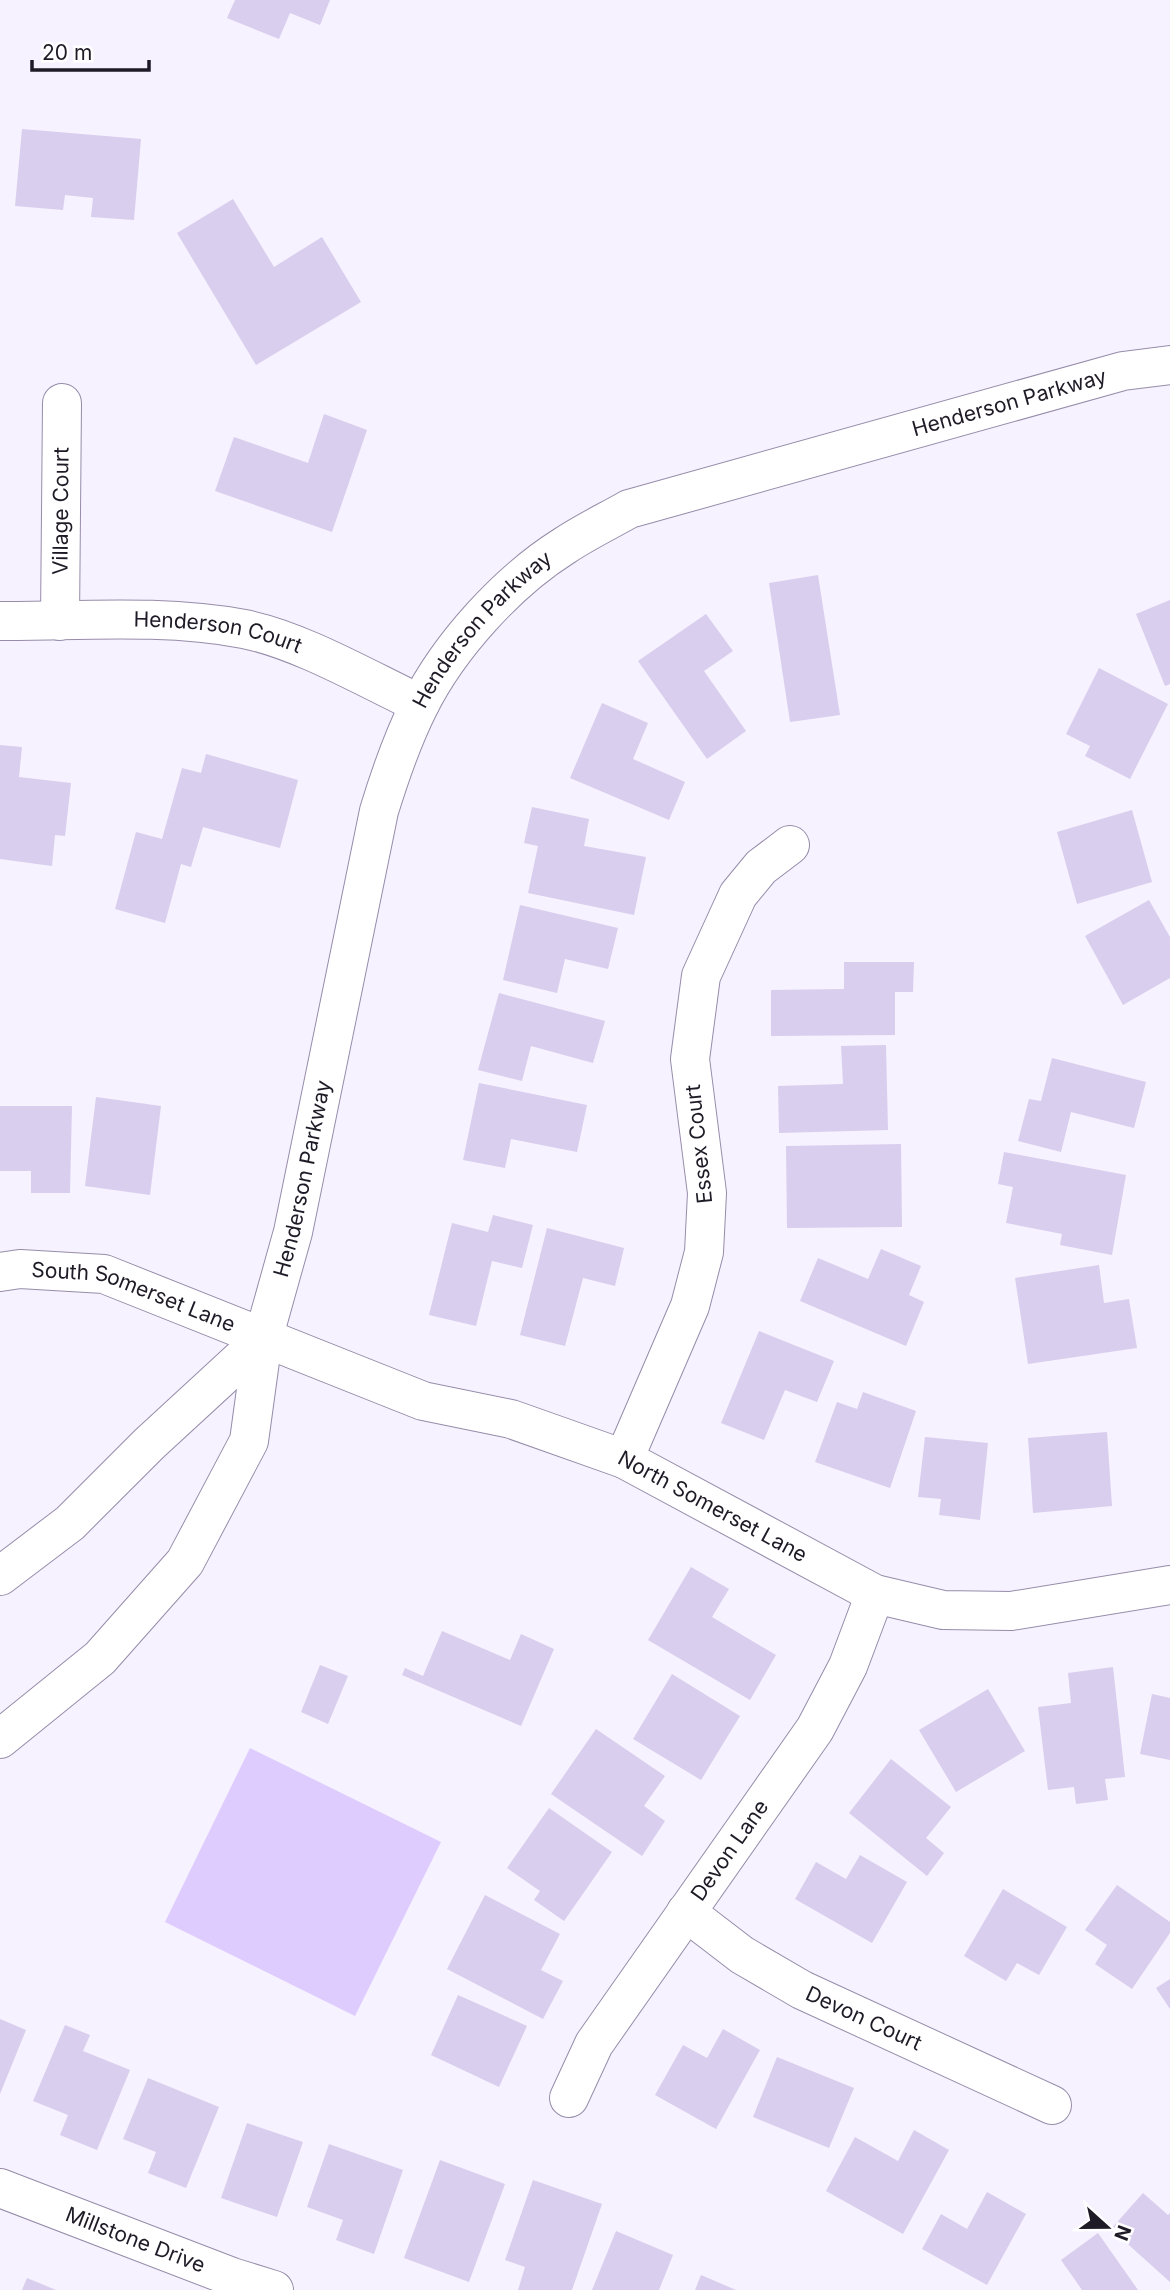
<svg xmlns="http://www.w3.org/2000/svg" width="1170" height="2290" viewBox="0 0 1170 2290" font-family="Inter,sans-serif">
  <rect width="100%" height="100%" fill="#f6f2ff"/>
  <path fill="#deccfe" d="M 250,1748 L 441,1842 L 355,2016 L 165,1922 Z"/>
  <path fill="#d9ceed" d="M 235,0 L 330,0 L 320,25 L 290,13 L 279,39 L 227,18 Z
    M 22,129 L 141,139 L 134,220 L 91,217 L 93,198 L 65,195 L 63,210 L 15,206 Z
    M 233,199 L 274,267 L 322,237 L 361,302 L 256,365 L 177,233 Z
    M 324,414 L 367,430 L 332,532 L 215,491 L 234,437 L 308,463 Z
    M 818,575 L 840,715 L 790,722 L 769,583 Z
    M 1170,600 L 1170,684 L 1165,686 L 1136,614 Z
    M 706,614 L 733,651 L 704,671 L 746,731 L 707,759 L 638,661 Z
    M 1099,668 L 1168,704 L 1130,779 L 1085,756 L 1090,746 L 1066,734 Z
    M 602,703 L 648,723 L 633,759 L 685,782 L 669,820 L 570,778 Z
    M 0,745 L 22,747 L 19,777 L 71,783 L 65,836 L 55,835 L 52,866 L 0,859 Z
    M 206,754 L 298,780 L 280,848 L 203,827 L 191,867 L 181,864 L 165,923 L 115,909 L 136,832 L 162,839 L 182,768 L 201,773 Z
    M 532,807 L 589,819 L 584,846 L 646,857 L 634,915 L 528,893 L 538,846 L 524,843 Z
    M 1132,810 L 1152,882 L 1077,904 L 1057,832 Z
    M 1149,900 L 1170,937 L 1170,978 L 1123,1005 L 1085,936 Z
    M 520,905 L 618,928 L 608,969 L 565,959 L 557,993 L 503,980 Z
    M 844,962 L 914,962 L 913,992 L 895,992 L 895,1035 L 771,1036 L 771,990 L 844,989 Z
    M 499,993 L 605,1021 L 593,1063 L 531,1046 L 522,1081 L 478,1070 Z
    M 886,1045 L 888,1130 L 779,1133 L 778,1086 L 843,1084 L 841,1046 Z
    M 1052,1058 L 1146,1082 L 1134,1128 L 1071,1112 L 1061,1152 L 1018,1141 L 1029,1099 L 1041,1101 Z
    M 479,1083 L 587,1105 L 577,1152 L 511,1139 L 505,1168 L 463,1160 Z
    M 96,1097 L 161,1106 L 150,1195 L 85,1186 Z
    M 0,1106 L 72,1106 L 70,1193 L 31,1193 L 31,1171 L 0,1171 Z
    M 901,1144 L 902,1227 L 787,1228 L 786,1146 Z
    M 1004,1152 L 1126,1175 L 1112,1255 L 1060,1245 L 1062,1234 L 1006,1223 L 1013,1187 L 998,1184 Z
    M 493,1215 L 533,1225 L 522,1268 L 492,1261 L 476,1326 L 429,1315 L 452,1223 L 488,1232 Z
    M 547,1228 L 624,1248 L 615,1286 L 583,1278 L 565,1346 L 520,1335 Z
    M 881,1249 L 921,1266 L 909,1295 L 924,1302 L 906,1346 L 800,1301 L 818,1258 L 868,1279 Z
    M 1099,1265 L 1104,1303 L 1129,1299 L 1137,1348 L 1028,1364 L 1015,1278 Z
    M 759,1331 L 834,1361 L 817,1402 L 785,1390 L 764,1440 L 721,1423 Z
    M 863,1392 L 916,1411 L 890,1488 L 815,1462 L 837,1402 L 857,1409 Z
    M 1107,1432 L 1112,1506 L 1033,1513 L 1028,1438 Z
    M 925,1437 L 988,1443 L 980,1520 L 939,1515 L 941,1499 L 918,1497 Z
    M 691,1567 L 729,1589 L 712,1617 L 776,1655 L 750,1700 L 648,1640 Z
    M 442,1631 L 510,1660 L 521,1634 L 554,1649 L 521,1726 L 402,1675 L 405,1668 L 423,1676 Z
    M 320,1665 L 348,1676 L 328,1724 L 301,1712 Z
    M 1113,1667 L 1125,1777 L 1105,1779 L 1108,1800 L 1076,1804 L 1074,1787 L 1048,1790 L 1038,1707 L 1071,1703 L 1068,1673 Z
    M 672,1674 L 740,1716 L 701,1780 L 633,1739 Z
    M 988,1689 L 1025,1751 L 956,1792 L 919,1730 Z
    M 1152,1694 L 1170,1698 L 1170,1760 L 1140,1754 Z
    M 596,1729 L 665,1776 L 644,1806 L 665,1821 L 642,1856 L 551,1794 Z
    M 891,1759 L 951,1807 L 926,1838 L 944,1853 L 927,1876 L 849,1813 Z
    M 549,1808 L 612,1852 L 564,1921 L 534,1900 L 540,1891 L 507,1868 Z
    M 860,1855 L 907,1882 L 872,1943 L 795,1899 L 816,1862 L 846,1879 Z
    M 1117,1885 L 1170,1922 L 1170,1933 L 1132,1989 L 1095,1964 L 1107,1945 L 1085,1930 Z
    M 1003,1889 L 1067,1927 L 1039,1975 L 1017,1963 L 1006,1981 L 964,1956 Z
    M 485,1895 L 560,1934 L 541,1970 L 563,1981 L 543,2019 L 447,1969 Z
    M 1170,1979 L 1170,2009 L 1156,1988 Z
    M 458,1995 L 527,2026 L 499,2087 L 431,2055 Z
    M 0,2019 L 26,2030 L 0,2094 Z
    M 65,2025 L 90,2035 L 83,2051 L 130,2070 L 97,2150 L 60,2135 L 68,2115 L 33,2101 Z
    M 723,2029 L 760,2050 L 716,2129 L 655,2095 L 683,2045 L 707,2058 Z
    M 777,2057 L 854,2088 L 829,2148 L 753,2117 Z
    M 148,2078 L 219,2107 L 186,2188 L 148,2173 L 156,2152 L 123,2139 Z
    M 247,2123 L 303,2142 L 277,2217 L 221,2198 Z
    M 914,2130 L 949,2150 L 903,2234 L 826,2191 L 855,2137 L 898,2161 Z
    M 329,2144 L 403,2170 L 374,2254 L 336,2240 L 343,2220 L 307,2207 Z
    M 440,2160 L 505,2184 L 469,2282 L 404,2258 Z
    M 533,2180 L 602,2204 L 572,2290 L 518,2290 L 525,2267 L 505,2260 Z
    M 987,2192 L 1026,2214 L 987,2285 L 922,2249 L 941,2214 L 967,2229 Z
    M 1143,2193 L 1168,2215 L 1170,2213 L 1170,2282 L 1111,2229 Z
    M 616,2231 L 673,2255 L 659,2290 L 592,2290 Z
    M 1098,2233 L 1138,2290 L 1082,2290 L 1061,2260 Z
    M 701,2275 L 736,2290 L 695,2290 Z
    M 27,2278 L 56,2290 L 22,2290 Z"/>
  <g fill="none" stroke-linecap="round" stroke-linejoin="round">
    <g stroke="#978caa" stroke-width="40">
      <g id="minor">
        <path id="s1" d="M 0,621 C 81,621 164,614 244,629 C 300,640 367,679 420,704"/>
        <path id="s2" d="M 60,621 L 62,403"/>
        <path id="s3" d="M 0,1272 L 20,1269 L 104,1274 L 423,1401 L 511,1419 L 624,1459 L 875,1594 L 943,1610 L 1011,1611 L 1170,1585"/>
        <path d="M 624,1459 L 690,1306 L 704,1252 L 707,1193 L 690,1059 L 701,976 L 738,895 L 761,867 L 790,845"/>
        <path d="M 0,1576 L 70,1523 L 149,1444 L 263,1339"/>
        <path id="s4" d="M 0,1739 L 100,1658 L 185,1562 L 249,1441 L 263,1339 L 293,1232 L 379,811 C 390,775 402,740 419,706 C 449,646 507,582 564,546 C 585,532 608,521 629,509 L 1123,371 L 1170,365"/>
        <path id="s5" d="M 686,1912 L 742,1955 L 802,1990 L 1052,2105"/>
        <path id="s6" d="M 569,2098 L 594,2044 L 815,1729 L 848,1666 L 875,1594"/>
        <path id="s7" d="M 0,2188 L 232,2277 L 274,2290"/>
      </g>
    </g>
    <use href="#minor" stroke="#fff" stroke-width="38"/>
  </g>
  <g text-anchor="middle" stroke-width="7" stroke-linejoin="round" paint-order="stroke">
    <g font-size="21" fill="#1e1a26" stroke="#fff">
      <text dy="7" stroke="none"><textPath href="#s4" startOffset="1838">Henderson Parkway</textPath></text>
      <text dy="7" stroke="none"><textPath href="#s2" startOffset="110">Village Court</textPath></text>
      <text dy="7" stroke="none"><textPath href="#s4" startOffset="1250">Henderson Parkway</textPath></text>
      <text dy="7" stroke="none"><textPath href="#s1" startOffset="219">Henderson Court</textPath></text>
      <text transform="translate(699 1144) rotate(-96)" y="7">Essex Court</text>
      <text dy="7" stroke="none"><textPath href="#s4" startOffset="662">Henderson Parkway</textPath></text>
      <text dy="7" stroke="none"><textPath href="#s3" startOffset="138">South Somerset Lane</textPath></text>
      <text dy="7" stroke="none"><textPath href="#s3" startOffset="758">North Somerset Lane</textPath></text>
      <text dy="7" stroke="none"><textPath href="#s6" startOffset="296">Devon Lane</textPath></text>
      <text dy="7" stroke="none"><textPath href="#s5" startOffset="208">Devon Court</textPath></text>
      <text dy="7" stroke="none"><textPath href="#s7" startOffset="145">Millstone Drive</textPath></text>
    </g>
  </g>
  <g transform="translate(1107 2227) rotate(111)" stroke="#ffffff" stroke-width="5" paint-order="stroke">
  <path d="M0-5L12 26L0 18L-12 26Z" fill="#1e1a26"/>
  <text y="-10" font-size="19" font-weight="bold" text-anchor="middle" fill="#1e1a26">N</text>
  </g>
  <path d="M32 60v10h117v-10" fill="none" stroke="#1e1a26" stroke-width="3.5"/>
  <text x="42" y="60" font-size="21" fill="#1e1a26" stroke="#ffffff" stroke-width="5" paint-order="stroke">20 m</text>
</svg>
